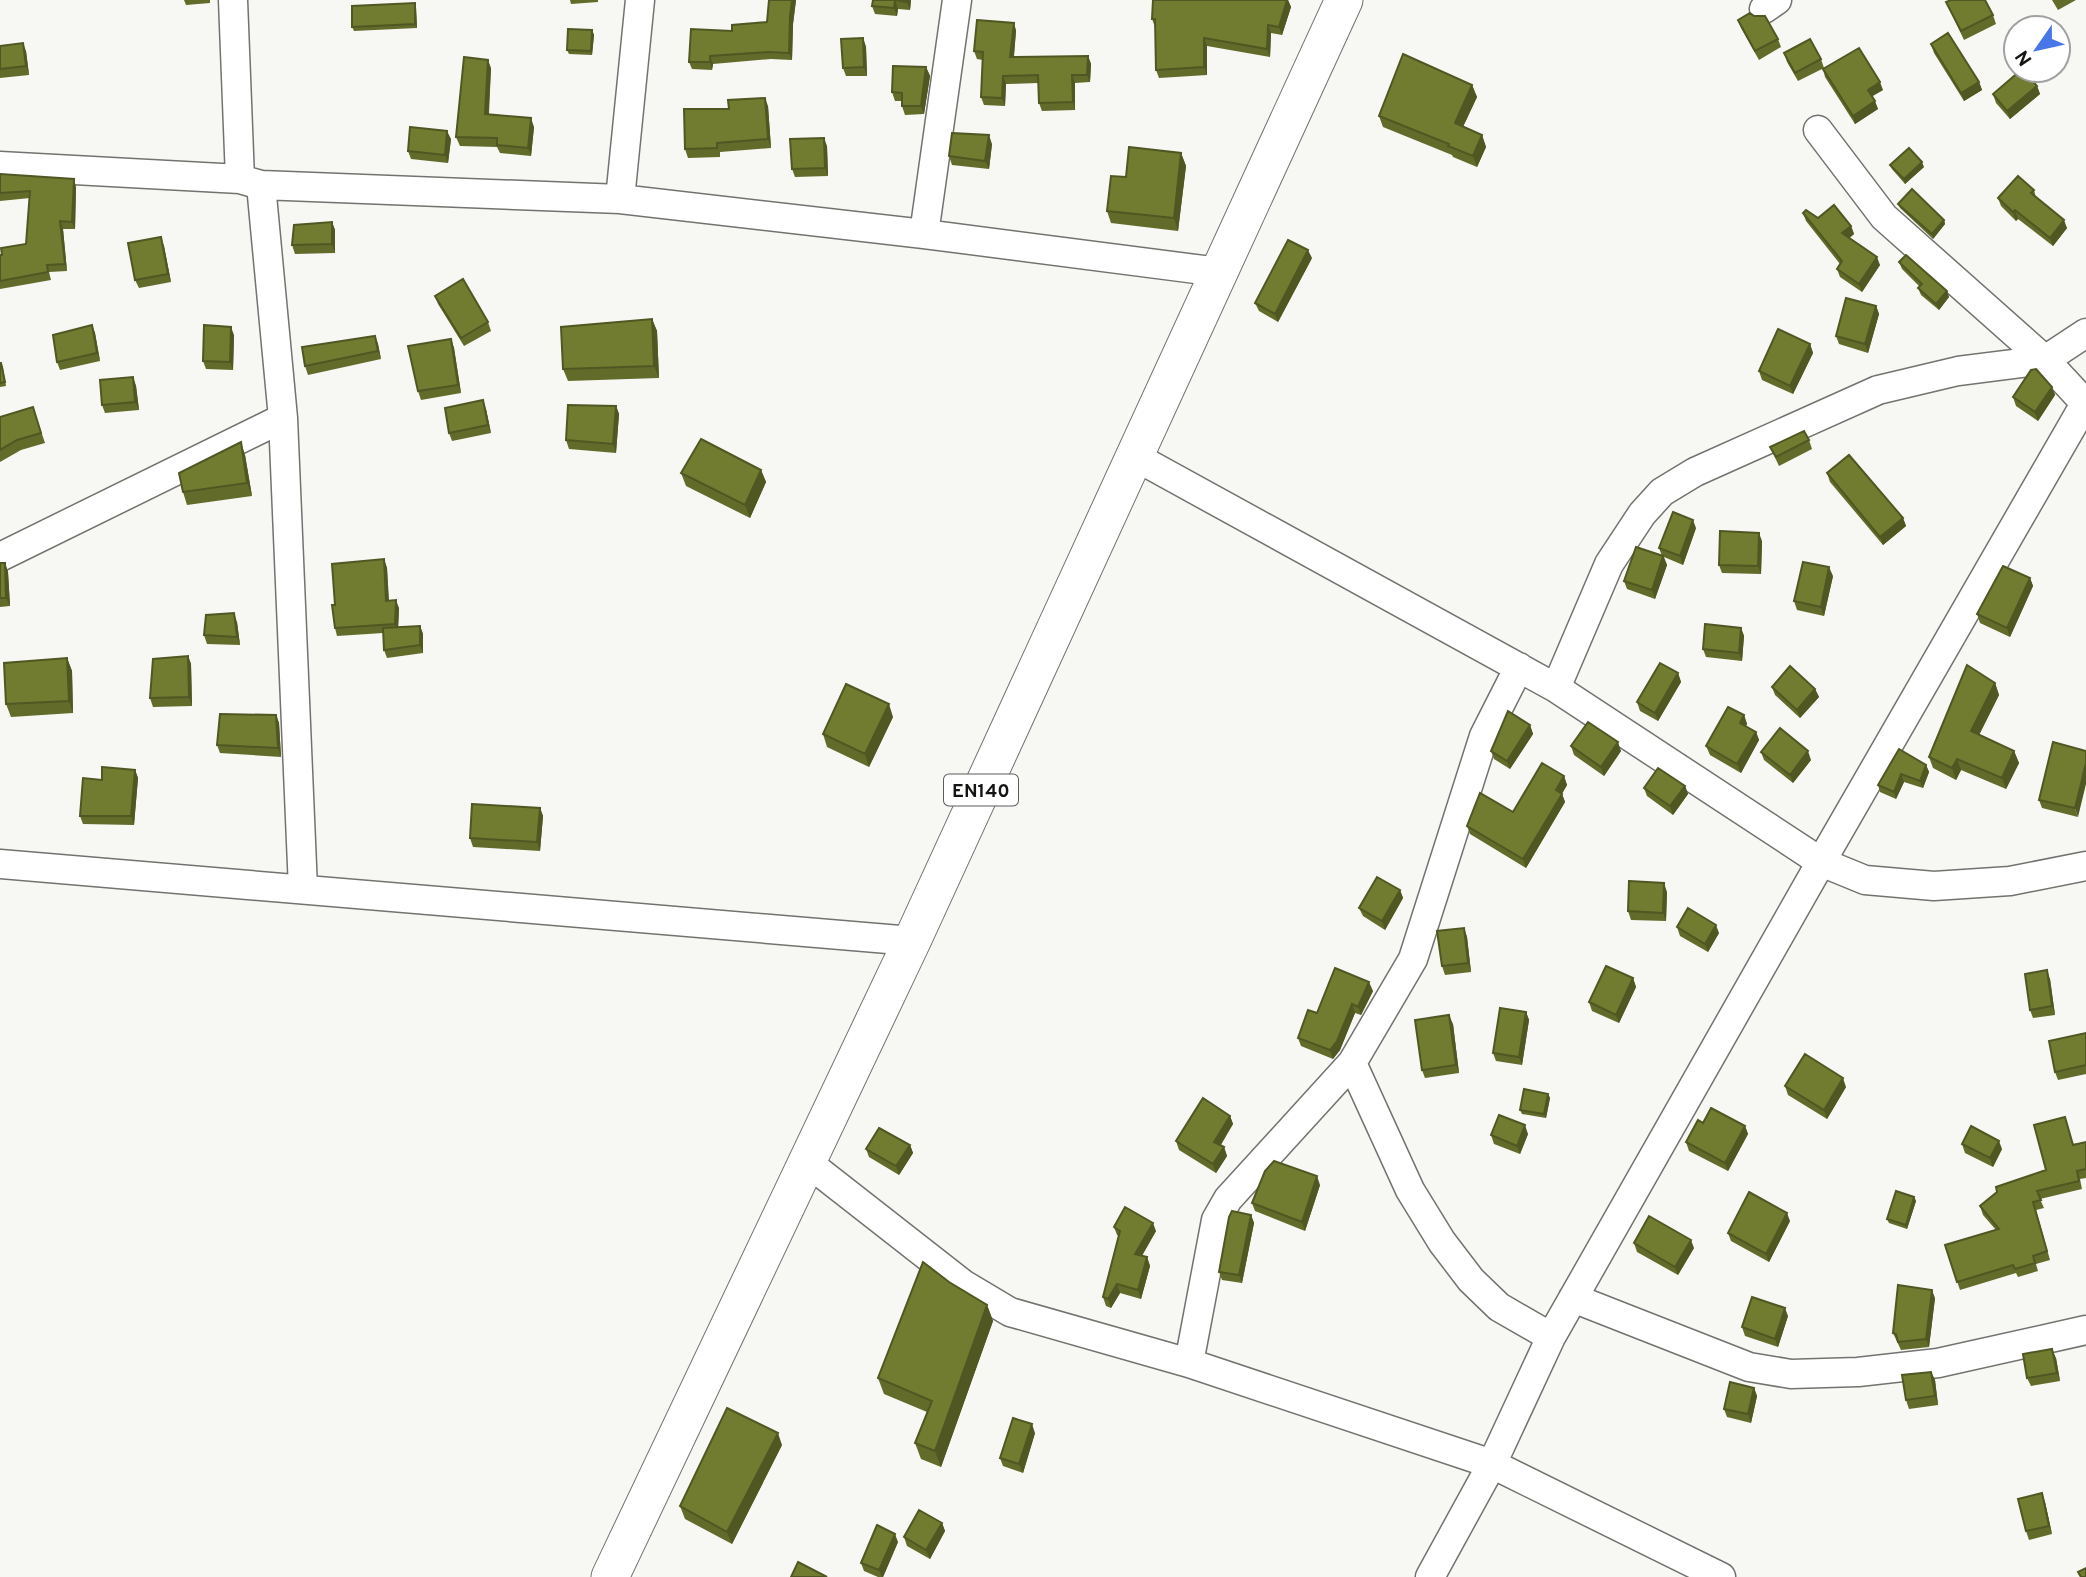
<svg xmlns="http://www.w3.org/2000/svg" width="2086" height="1577" viewBox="0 0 2086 1577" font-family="Overpass,sans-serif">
  <rect width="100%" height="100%" fill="#f7f8f4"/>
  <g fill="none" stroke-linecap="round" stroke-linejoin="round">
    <g stroke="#72736f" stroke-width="31">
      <path id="minor" d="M 233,0 L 240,179
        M 1764,9 L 1777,0
        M 1818,130 L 1884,217 L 2045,360 L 2085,403
        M 0,166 L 240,179 L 261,185 L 620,199 L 924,234 L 1219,272
        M 261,185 L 283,418 L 303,889
        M 620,199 L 640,0
        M 924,234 L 957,0
        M 1134,456 L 1556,688 L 1821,862 L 1865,880 L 1934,886 L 2010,881 L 2086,866
        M 0,557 L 283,418
        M 1556,688 L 1609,564 L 1642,514 L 1662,492 L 1695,472 L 1878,390 L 1958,371 L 2045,360 L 2086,333
        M 0,864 L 912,941
        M 1352,1063 L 1410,1190 L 1442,1242 L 1471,1280 L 1499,1307 L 1551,1337
        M 807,1162 L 963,1284 L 1010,1312 L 1189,1363 L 1492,1464 L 1721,1577
        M 1573,1298 L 1749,1367 L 1791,1374 L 1858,1372 L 1938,1363 L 2086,1330
        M 1189,1363 L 1216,1220 L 1228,1199 L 1352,1063 L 1413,959 L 1484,736 L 1519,667
        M 1430,1577 L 1492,1464 L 1551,1337 L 1821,862 L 2086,402"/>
    </g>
    <g stroke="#72736f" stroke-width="39">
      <path id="major" d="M 610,1577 L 912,941 L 1344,0"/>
    </g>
    <use href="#minor" stroke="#fff" stroke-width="28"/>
    <use href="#major" stroke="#fff" stroke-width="37"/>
  </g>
  <path fill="#626b2a" d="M 184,0 L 210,0 L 210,3 L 186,5 Z
    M 570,0 L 598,0 L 598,2 L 571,4 Z
    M 769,0 L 796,0 L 793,24 L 792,60 L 771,59 L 713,64 L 712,70 L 692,69 L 689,62 L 732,31 L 767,22 Z
    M 873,0 L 911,0 L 910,10 L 898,9 L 897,16 L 875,14 L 872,6 Z
    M 1153,0 L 1288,0 L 1291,7 L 1282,35 L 1271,33 L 1270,57 L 1207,46 L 1207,75 L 1159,78 L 1156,70 L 1155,27 L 1152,19 Z
    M 2052,0 L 2076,0 L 2058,10 Z
    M 1946,2 L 1993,15 L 1996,24 L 1964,40 Z
    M 415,3 L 416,7 L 417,28 L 354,31 L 352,27 Z
    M 1738,20 L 1778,39 L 1781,47 L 1759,60 L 1741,28 Z
    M 1014,23 L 1016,31 L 1014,57 L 1088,56 L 1091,64 L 1090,82 L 1075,83 L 1075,110 L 1042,111 L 1039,103 L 1038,83 L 1006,84 L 1005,106 L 984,105 L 981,97 L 983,60 L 977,59 L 974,51 Z
    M 592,30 L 594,35 L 592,55 L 569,54 L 567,50 Z
    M 863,38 L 866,47 L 867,76 L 846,76 L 843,68 Z
    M 1931,44 L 1979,82 L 1982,90 L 1964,101 L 1934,53 Z
    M 0,46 L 26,51 L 29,75 L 0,78 Z
    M 1784,53 L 1821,59 L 1824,68 L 1798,81 L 1787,62 Z
    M 926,67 L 930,76 L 924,114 L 905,115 L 902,106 L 902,101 L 895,101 L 892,92 Z
    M 491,68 L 489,114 L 534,127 L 531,156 L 500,153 L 497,147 L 460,146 L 456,137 Z
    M 1823,69 L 1883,90 L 1872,96 L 1878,109 L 1855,124 L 1825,77 Z
    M 1472,85 L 1477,97 L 1463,127 L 1482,135 L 1486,147 L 1477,167 L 1453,157 L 1452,155 L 1383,127 L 1379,116 Z
    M 2037,86 L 2040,94 L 2010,119 L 1996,103 L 1993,94 Z
    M 768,106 L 771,148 L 720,152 L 720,157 L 688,158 L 685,149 L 729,109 Z
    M 451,139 L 448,163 L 411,159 L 408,151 Z
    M 992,144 L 989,169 L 952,165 L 949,156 Z
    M 827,146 L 828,176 L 795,177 L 792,169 Z
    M 1181,153 L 1186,166 L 1178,231 L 1111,223 L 1107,211 L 1126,177 Z
    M 1890,165 L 1924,167 L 1905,184 L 1892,169 Z
    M 0,174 L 76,187 L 75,229 L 63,229 L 67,271 L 49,272 L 51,280 L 0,289 L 0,255 L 26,244 L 30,198 L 0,201 Z
    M 2034,190 L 2036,198 L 2067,228 L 2053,246 L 2018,219 L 2016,221 L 2001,206 L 1998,198 Z
    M 1898,204 L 1944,220 L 1945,224 L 1933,239 L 1900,208 Z
    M 1803,213 L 1818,218 L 1851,226 L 1854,234 L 1849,238 L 1880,265 L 1862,292 L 1840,277 L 1837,269 L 1840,264 L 1806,221 Z
    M 332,222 L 335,230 L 335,253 L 295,254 L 292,245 Z
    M 164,246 L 171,282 L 139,288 L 135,280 Z
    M 1312,258 L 1278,322 L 1259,311 L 1255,303 Z
    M 1899,262 L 1947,291 L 1949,297 L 1939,310 L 1921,295 L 1918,288 L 1920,287 L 1902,269 Z
    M 435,296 L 488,322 L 491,331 L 464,346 L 438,304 Z
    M 1876,306 L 1879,314 L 1868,353 L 1839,344 L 1836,336 Z
    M 652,319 L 657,331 L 659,378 L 568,381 L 563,369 Z
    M 92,325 L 95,333 L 100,361 L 60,370 L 57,362 Z
    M 234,335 L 233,370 L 206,369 L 203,361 Z
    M 375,336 L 378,344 L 381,359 L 308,375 L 305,366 Z
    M 451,339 L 454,348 L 461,393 L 421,400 L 418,391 Z
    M 1810,344 L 1813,353 L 1793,394 L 1762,380 L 1759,371 Z
    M 0,363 L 1,363 L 3,367 L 6,386 L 0,387 Z
    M 133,377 L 136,386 L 139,410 L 105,413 L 102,405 Z
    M 2052,387 L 2055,395 L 2038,421 L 2016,406 L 2013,397 Z
    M 616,406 L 619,414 L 616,453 L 569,449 L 566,440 Z
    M 33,407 L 45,443 L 21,450 L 0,462 L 0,417 Z
    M 486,409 L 491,433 L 452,441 L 449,433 Z
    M 1809,440 L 1812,449 L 1779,466 L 1770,447 Z
    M 245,455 L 252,496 L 187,505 L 183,492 Z
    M 761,470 L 766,482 L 750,518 L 686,486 L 681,473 Z
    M 1827,473 L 1903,518 L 1906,526 L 1883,545 L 1830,482 Z
    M 1696,528 L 1683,565 L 1664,557 L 1667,565 L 1655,599 L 1627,589 L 1624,581 L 1662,556 L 1659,548 Z
    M 1762,541 L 1761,574 L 1722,573 L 1719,565 Z
    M 384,559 L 387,568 L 389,600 L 399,608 L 398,627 L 420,626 L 423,634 L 423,653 L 387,658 L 384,650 L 383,633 L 337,636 L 335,628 L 335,605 Z
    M 0,563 L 5,563 L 8,572 L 10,606 L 0,607 Z
    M 1833,576 L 1824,616 L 1797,610 L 1794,601 Z
    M 2030,578 L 2033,586 L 2010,637 L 1980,623 L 1977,614 Z
    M 237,622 L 240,645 L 207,644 L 204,635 Z
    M 1741,628 L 1744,636 L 1742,661 L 1706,657 L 1703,649 Z
    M 188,656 L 191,664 L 192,706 L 153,707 L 150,698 Z
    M 67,658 L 72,671 L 73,713 L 11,717 L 6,704 Z
    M 1678,673 L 1681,682 L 1658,721 L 1640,711 L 1637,702 Z
    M 1995,683 L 1999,695 L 1979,735 L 2014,751 L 2019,763 L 2006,789 L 1961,770 L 1956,780 L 1933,768 L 1929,757 Z
    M 1772,687 L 1815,689 L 1819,697 L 1800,718 L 1775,695 Z
    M 276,715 L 279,723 L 281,757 L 220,753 L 217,745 Z
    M 1744,715 L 1747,724 L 1746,726 L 1756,732 L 1759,740 L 1741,773 L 1710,755 L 1706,746 Z
    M 893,717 L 869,767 L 827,747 L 823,734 Z
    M 1530,725 L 1533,734 L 1510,769 L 1494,759 L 1491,751 Z
    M 2053,742 L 2078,817 L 2042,808 L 2039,800 Z
    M 1571,746 L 1621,751 L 1604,776 L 1574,755 Z
    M 1899,749 L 1926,765 L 1929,772 L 1923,788 L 1904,782 L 1896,799 L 1880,792 L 1878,785 Z
    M 1761,752 L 1811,760 L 1793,783 L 1764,760 Z
    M 135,770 L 138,778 L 134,825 L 83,824 L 80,816 L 102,780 Z
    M 1564,776 L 1567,785 L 1562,794 L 1565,802 L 1526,868 L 1470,834 L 1467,826 L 1513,812 Z
    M 1685,786 L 1688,794 L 1673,815 L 1647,796 L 1644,788 Z
    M 540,808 L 543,816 L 540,851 L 473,847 L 470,838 Z
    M 1400,890 L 1403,898 L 1385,930 L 1363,916 L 1359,908 Z
    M 1667,892 L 1666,921 L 1631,920 L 1628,911 Z
    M 1677,927 L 1719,933 L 1708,952 L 1680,936 Z
    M 1464,928 L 1467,937 L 1471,972 L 1445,975 L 1442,966 Z
    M 1633,978 L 1636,987 L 1619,1023 L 1592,1011 L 1589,1002 Z
    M 2050,979 L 2055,1015 L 2033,1018 L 2030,1010 Z
    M 1373,991 L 1361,1015 L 1355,1013 L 1340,1050 L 1333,1059 L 1301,1046 L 1298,1038 L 1317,1013 Z
    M 1526,1012 L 1529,1020 L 1522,1065 L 1496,1061 L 1493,1053 Z
    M 1453,1024 L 1459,1073 L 1425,1078 L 1422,1070 Z
    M 2086,1033 L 2086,1074 L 2058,1080 L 2055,1072 Z
    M 1785,1086 L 1846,1087 L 1827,1119 L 1788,1095 Z
    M 1548,1094 L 1550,1098 L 1546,1118 L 1522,1114 L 1520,1110 Z
    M 1230,1116 L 1233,1124 L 1220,1145 L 1224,1147 L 1227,1156 L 1216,1173 L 1179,1150 L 1176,1141 Z
    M 2065,1117 L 2073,1144 L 2086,1142 L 2086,1178 L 2080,1179 L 2082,1189 L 2040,1199 L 2044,1208 L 2036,1210 L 2050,1260 L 2036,1264 L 2038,1271 L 2018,1277 L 2016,1273 L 1960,1290 L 1945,1245 L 1996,1230 L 1983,1215 L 1980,1206 L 2046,1170 Z
    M 1703,1123 L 1745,1126 L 1748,1134 L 1728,1171 L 1689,1151 L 1686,1142 Z
    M 1528,1134 L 1520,1154 L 1494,1144 L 1491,1135 Z
    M 1962,1144 L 2002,1149 L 1993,1167 L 1965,1153 Z
    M 910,1145 L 913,1153 L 899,1175 L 869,1157 L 866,1149 Z
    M 1320,1185 L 1305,1231 L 1255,1211 L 1252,1203 Z
    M 1914,1197 L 1916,1201 L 1907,1229 L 1889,1223 L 1887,1219 Z
    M 1251,1215 L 1254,1223 L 1242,1283 L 1222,1280 L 1219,1272 Z
    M 1790,1221 L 1769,1262 L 1731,1241 L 1728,1233 Z
    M 1114,1227 L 1156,1231 L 1142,1256 L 1147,1257 L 1150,1266 L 1141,1299 L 1120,1293 L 1111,1308 L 1106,1306 L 1103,1297 L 1119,1236 L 1117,1235 Z
    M 1634,1243 L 1694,1248 L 1678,1275 L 1637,1252 Z
    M 949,1282 L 987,1305 L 993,1321 L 941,1467 L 921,1459 L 915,1443 L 927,1412 L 884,1394 L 878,1378 Z
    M 1935,1298 L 1929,1347 L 1901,1350 L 1893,1333 Z
    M 1788,1316 L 1778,1347 L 1745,1336 L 1742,1327 Z
    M 2056,1358 L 2060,1381 L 2031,1386 L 2027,1378 Z
    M 1931,1372 L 1935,1380 L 1938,1405 L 1909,1409 L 1906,1400 Z
    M 1754,1388 L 1757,1396 L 1751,1423 L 1727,1417 L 1724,1409 Z
    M 1035,1433 L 1023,1473 L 1003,1466 L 1000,1458 Z
    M 782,1445 L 732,1544 L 685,1519 L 680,1506 Z
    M 2045,1502 L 2052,1534 L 2029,1540 L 2026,1531 Z
    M 942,1523 L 945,1531 L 930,1559 L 907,1546 L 904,1537 Z
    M 898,1542 L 883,1577 L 878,1577 L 864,1571 L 861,1563 Z"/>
  <path fill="#505722" d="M 792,0 L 796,0 L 793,24 L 792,60 L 789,53 L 790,16 Z
    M 895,0 L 898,9 L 897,16 L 894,8 Z
    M 907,0 L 911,0 L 910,10 L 907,2 Z
    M 1287,0 L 1288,0 L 1291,7 L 1282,35 L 1279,27 Z
    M 415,3 L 416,7 L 417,28 L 415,24 Z
    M 1014,23 L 1016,31 L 1013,64 L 1010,57 Z
    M 1268,25 L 1271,33 L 1270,57 L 1267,49 Z
    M 592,30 L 594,35 L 592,55 L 591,51 Z
    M 863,38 L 866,47 L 867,76 L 864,67 Z
    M 1204,38 L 1207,46 L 1207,75 L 1204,67 Z
    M 23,43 L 26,51 L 29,75 L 26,66 Z
    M 710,56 L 713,64 L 712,70 L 710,62 Z
    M 1088,56 L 1091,64 L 1090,82 L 1087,75 Z
    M 488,60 L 491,68 L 488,122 L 485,114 Z
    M 926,67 L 930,76 L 924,114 L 921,106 Z
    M 1072,75 L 1075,83 L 1075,110 L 1073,102 Z
    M 1003,76 L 1006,84 L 1005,106 L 1002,98 Z
    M 1880,82 L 1883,90 L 1871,97 L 1868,90 Z
    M 1979,82 L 1982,90 L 1964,101 L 1961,93 Z
    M 1472,85 L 1477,97 L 1459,135 L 1455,123 Z
    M 2037,86 L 2040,94 L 2010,119 L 2007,111 Z
    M 765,98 L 768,106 L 771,148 L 768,139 Z
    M 1875,101 L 1878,109 L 1855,124 L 1853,116 Z
    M 531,118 L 534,127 L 531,156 L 528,148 Z
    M 447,131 L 451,139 L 448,163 L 445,155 Z
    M 989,135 L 992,144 L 989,169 L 985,161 Z
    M 1482,135 L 1486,147 L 1477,167 L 1473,156 Z
    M 824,138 L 827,146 L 828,176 L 825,168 Z
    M 1181,153 L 1186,166 L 1178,231 L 1174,218 Z
    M 1922,162 L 1924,167 L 1905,184 L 1904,179 Z
    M 74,179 L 76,187 L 75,229 L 72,222 Z
    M 2015,210 L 2018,219 L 2016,221 L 2013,212 Z
    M 1944,220 L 1945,224 L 1933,239 L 1932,234 Z
    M 2064,220 L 2067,228 L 2053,246 L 2050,238 Z
    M 60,221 L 63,229 L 67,271 L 65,264 Z
    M 332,222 L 335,230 L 335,253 L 332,244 Z
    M 1851,226 L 1854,234 L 1845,242 L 1842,233 Z
    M 161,237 L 164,246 L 171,282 L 168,274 Z
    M 1308,250 L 1312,258 L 1278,322 L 1275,314 Z
    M 1877,257 L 1880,265 L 1862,292 L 1859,284 Z
    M 1947,291 L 1949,297 L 1939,310 L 1936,304 Z
    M 1876,306 L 1879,314 L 1868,353 L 1865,344 Z
    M 652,319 L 657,331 L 659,378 L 654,366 Z
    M 92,325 L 95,333 L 100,361 L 97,353 Z
    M 231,327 L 234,335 L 233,370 L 230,362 Z
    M 375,336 L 378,344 L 381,359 L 378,351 Z
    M 451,339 L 454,348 L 461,393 L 458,385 Z
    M 1810,344 L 1813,353 L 1793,394 L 1790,386 Z
    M 133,377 L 136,386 L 139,410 L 135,402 Z
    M 2052,387 L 2055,395 L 2038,421 L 2035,412 Z
    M 483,400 L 486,409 L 491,433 L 488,425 Z
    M 616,406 L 619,414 L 616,453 L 613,444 Z
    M 241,442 L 245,455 L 252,496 L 247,483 Z
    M 761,470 L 766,482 L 750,518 L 745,505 Z
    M 1903,518 L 1906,526 L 1883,545 L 1880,537 Z
    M 1693,520 L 1696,528 L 1683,565 L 1680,556 Z
    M 1759,533 L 1762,541 L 1761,574 L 1758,566 Z
    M 1663,556 L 1667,565 L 1655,599 L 1652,590 Z
    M 384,559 L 387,568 L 389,609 L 386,601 Z
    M 5,563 L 8,572 L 10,606 L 6,598 Z
    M 1829,567 L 1833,576 L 1824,616 L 1821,607 Z
    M 2030,578 L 2033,586 L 2010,637 L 2007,628 Z
    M 396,600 L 399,608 L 398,632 L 395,624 Z
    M 234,613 L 237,622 L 240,645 L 237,637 Z
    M 420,626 L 423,634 L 423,653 L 420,645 Z
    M 1741,628 L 1744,636 L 1742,661 L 1739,653 Z
    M 188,656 L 191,664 L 192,706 L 189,697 Z
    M 67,658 L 72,671 L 73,713 L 69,701 Z
    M 1678,673 L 1681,682 L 1658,721 L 1655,713 Z
    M 1995,683 L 1999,695 L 1975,743 L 1971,731 Z
    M 1815,689 L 1819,697 L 1800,718 L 1797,710 Z
    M 889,704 L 893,717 L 869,767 L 865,754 Z
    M 276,715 L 279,723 L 281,757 L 278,748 Z
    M 1744,715 L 1747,724 L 1743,731 L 1740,723 Z
    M 1530,725 L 1533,734 L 1510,769 L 1507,761 Z
    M 1756,732 L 1759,740 L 1741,773 L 1737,764 Z
    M 1618,742 L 1621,751 L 1604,776 L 1601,767 Z
    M 1808,751 L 1811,760 L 1793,783 L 1790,775 Z
    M 2014,751 L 2019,763 L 2006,789 L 2002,778 Z
    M 1957,759 L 1961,770 L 1956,780 L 1952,768 Z
    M 2086,763 L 2086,784 L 2078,817 L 2075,808 Z
    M 1926,765 L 1929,772 L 1923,788 L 1920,781 Z
    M 135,770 L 138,778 L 134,825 L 131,816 Z
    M 1901,774 L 1904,782 L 1896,799 L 1894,792 Z
    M 1564,776 L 1567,785 L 1559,798 L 1556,790 Z
    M 1685,786 L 1688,794 L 1673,815 L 1670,806 Z
    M 1562,794 L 1565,802 L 1526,868 L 1523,859 Z
    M 540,808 L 543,816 L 540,851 L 537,842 Z
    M 1664,883 L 1667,892 L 1666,921 L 1663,913 Z
    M 1400,890 L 1403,898 L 1385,930 L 1382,921 Z
    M 1716,925 L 1719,933 L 1708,952 L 1705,944 Z
    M 1464,928 L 1467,937 L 1471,972 L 1468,963 Z
    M 2047,970 L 2050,979 L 2055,1015 L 2052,1006 Z
    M 1633,978 L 1636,987 L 1619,1023 L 1616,1015 Z
    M 1369,982 L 1373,991 L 1361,1015 L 1358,1007 Z
    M 1352,1004 L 1355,1013 L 1340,1050 L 1333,1059 L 1330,1050 Z
    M 1526,1012 L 1529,1020 L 1522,1065 L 1519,1057 Z
    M 1449,1015 L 1453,1024 L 1459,1073 L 1456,1065 Z
    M 1843,1078 L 1846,1087 L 1827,1119 L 1824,1110 Z
    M 1548,1094 L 1550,1098 L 1546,1118 L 1544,1114 Z
    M 1230,1116 L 1233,1124 L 1218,1150 L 1214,1142 Z
    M 1525,1125 L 1528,1134 L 1520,1154 L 1517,1146 Z
    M 1745,1126 L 1748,1134 L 1728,1171 L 1725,1163 Z
    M 1999,1141 L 2002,1149 L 1993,1167 L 1990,1158 Z
    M 910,1145 L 913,1153 L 899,1175 L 896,1166 Z
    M 1224,1147 L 1227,1156 L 1216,1173 L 1213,1164 Z
    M 1317,1176 L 1320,1185 L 1305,1231 L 1302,1222 Z
    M 1914,1197 L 1916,1201 L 1907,1229 L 1906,1225 Z
    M 1787,1213 L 1790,1221 L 1769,1262 L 1766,1254 Z
    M 1251,1215 L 1254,1223 L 1242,1283 L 1239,1275 Z
    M 1153,1223 L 1156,1231 L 1138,1262 L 1135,1254 Z
    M 1691,1240 L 1694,1248 L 1678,1275 L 1675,1267 Z
    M 1147,1257 L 1150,1266 L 1141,1299 L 1138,1290 Z
    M 1117,1284 L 1120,1293 L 1111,1308 L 1108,1299 Z
    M 1932,1290 L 1935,1298 L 1929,1347 L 1926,1339 Z
    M 987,1305 L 993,1321 L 941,1467 L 935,1451 Z
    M 1785,1308 L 1788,1316 L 1778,1347 L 1775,1339 Z
    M 2052,1349 L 2056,1358 L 2060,1381 L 2057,1373 Z
    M 1931,1372 L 1935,1380 L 1938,1405 L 1935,1396 Z
    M 1754,1388 L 1757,1396 L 1751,1423 L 1748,1414 Z
    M 1032,1424 L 1035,1433 L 1023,1473 L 1019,1464 Z
    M 778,1433 L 782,1445 L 732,1544 L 727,1532 Z
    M 2042,1493 L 2045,1502 L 2052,1534 L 2049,1526 Z
    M 942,1523 L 945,1531 L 930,1559 L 926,1550 Z
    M 895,1534 L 898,1542 L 883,1577 L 882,1577 L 879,1570 Z"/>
  <path fill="#727c31" stroke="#505722" stroke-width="2" d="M 769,0 L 792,0 L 790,16 L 789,53 L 768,52 L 710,56 L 710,62 L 689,62 L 691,29 L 732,31 L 732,25 L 767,22 Z
    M 873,0 L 907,0 L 907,2 L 895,0 L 894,8 L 872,6 Z
    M 1153,0 L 1287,0 L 1279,27 L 1268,25 L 1267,49 L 1204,38 L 1204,67 L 1156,70 L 1155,19 L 1152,19 Z
    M 1951,0 L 1985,0 L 1993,15 L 1961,31 L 1946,2 Z
    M 415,3 L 415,24 L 352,27 L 352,6 Z
    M 1750,13 L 1754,16 L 1765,16 L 1778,39 L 1755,51 L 1738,20 Z
    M 977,20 L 1014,23 L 1010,57 L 1088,56 L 1087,75 L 1072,75 L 1073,102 L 1039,103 L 1038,75 L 1003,76 L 1002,98 L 981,97 L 983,52 L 974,51 Z
    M 568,29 L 592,30 L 591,51 L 567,50 Z
    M 1948,33 L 1979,82 L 1961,93 L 1931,44 Z
    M 863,38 L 864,67 L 843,68 L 841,39 Z
    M 1810,39 L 1821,59 L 1795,73 L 1784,53 Z
    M 23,43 L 26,66 L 0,69 L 0,46 Z
    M 1859,48 L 1880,82 L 1868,90 L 1875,101 L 1853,116 L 1823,69 Z
    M 1403,54 L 1472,85 L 1455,123 L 1482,135 L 1473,156 L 1448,146 L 1449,144 L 1379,116 Z
    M 464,57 L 488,60 L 485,114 L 531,118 L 528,148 L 497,145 L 497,138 L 456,137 Z
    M 893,66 L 926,67 L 921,106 L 902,106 L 902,93 L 892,92 Z
    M 2021,70 L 2024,70 L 2037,86 L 2007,111 L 1993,94 Z
    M 765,98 L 768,139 L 717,143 L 717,148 L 685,149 L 684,109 L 729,109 L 728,100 Z
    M 410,127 L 447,131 L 445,155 L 408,151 Z
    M 952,133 L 989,135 L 985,161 L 949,156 Z
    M 824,138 L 825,168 L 792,169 L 790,139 Z
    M 1129,147 L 1181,153 L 1174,218 L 1107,211 L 1111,176 L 1126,177 Z
    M 1909,148 L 1922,162 L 1904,179 L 1890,165 Z
    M 0,174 L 74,179 L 72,222 L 60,221 L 65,264 L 47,265 L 48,272 L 0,281 L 0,255 L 2,255 L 1,248 L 26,244 L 30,191 L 0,193 Z
    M 2018,176 L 2034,190 L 2031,193 L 2064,220 L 2050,238 L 2015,210 L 2013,212 L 1998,198 Z
    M 1912,189 L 1944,220 L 1932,234 L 1898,204 Z
    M 1834,205 L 1851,226 L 1842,233 L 1877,257 L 1859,284 L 1837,269 L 1842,261 L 1803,213 L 1806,210 L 1818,218 Z
    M 332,222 L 332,244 L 292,245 L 294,225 Z
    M 161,237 L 168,274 L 135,280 L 128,243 Z
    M 1288,240 L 1308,250 L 1275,314 L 1255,303 Z
    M 1906,255 L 1947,291 L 1936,304 L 1918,288 L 1922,284 L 1899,262 Z
    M 463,279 L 488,322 L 461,338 L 435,296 Z
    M 1846,298 L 1876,306 L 1865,344 L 1836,336 Z
    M 652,319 L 654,366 L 563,369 L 561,327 Z
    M 92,325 L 97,353 L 57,362 L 53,335 Z
    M 204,325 L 231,327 L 230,362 L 203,361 Z
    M 1778,329 L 1810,344 L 1790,386 L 1759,371 Z
    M 375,336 L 378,351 L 305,366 L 302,347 Z
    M 451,339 L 458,385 L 418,391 L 408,346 Z
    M 0,363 L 1,363 L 5,382 L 0,383 Z
    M 2036,369 L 2052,387 L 2035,412 L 2013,397 L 2031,370 Z
    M 133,377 L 135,402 L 102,405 L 100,380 Z
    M 483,400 L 488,425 L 449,433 L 445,408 Z
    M 568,405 L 616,406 L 613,444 L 566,440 Z
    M 33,407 L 41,433 L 17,440 L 0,450 L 0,417 Z
    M 1804,431 L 1809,440 L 1776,457 L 1770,447 Z
    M 701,439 L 761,470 L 745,505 L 681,473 Z
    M 241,442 L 247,483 L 183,492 L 179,473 Z
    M 1849,455 L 1903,518 L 1880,537 L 1827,473 Z
    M 1673,512 L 1693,520 L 1680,556 L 1659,548 Z
    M 1720,531 L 1759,533 L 1758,566 L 1719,565 Z
    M 1636,547 L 1663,556 L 1652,590 L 1624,581 Z
    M 384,559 L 386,601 L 396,600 L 395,624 L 335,628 L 332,605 L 335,605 L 332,564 Z
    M 1803,562 L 1829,567 L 1821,607 L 1794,601 Z
    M 0,563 L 5,563 L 6,598 L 0,598 Z
    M 2003,566 L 2030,578 L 2007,628 L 1977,614 Z
    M 234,613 L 237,637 L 204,635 L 206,615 Z
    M 1705,624 L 1741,628 L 1739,653 L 1703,649 Z
    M 420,626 L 420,645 L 384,650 L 383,628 Z
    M 188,656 L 189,697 L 150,698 L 153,659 Z
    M 67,658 L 69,701 L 6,704 L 4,663 Z
    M 1660,663 L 1678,673 L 1655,713 L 1637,702 Z
    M 1967,665 L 1995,683 L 1971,731 L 2014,751 L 2002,778 L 1957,759 L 1952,768 L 1929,757 Z
    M 1790,666 L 1815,689 L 1797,710 L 1772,687 Z
    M 846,684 L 889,704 L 865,754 L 823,734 Z
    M 1728,707 L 1744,715 L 1740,723 L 1756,732 L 1737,764 L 1706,746 Z
    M 1508,711 L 1530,725 L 1507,761 L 1491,751 Z
    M 220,714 L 276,715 L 278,748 L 217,745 Z
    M 1588,722 L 1618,742 L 1601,767 L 1571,746 Z
    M 1780,728 L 1808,751 L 1790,775 L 1761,752 Z
    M 2053,742 L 2086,751 L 2086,763 L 2075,808 L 2039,800 Z
    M 1899,749 L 1926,765 L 1920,781 L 1901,774 L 1894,792 L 1878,785 Z
    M 1542,763 L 1564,776 L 1556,790 L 1562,794 L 1523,859 L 1467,826 L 1480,793 L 1513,812 Z
    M 102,767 L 135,770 L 131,816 L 80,816 L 83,778 L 102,780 Z
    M 1658,768 L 1685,786 L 1670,806 L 1644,788 Z
    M 472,804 L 540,808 L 537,842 L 470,838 Z
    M 1377,877 L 1400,890 L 1382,921 L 1359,908 Z
    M 1629,881 L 1664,883 L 1663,913 L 1628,911 Z
    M 1688,908 L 1716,925 L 1705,944 L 1677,927 Z
    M 1464,928 L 1468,963 L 1442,966 L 1437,931 Z
    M 1606,966 L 1633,978 L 1616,1015 L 1589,1002 Z
    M 1335,968 L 1369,982 L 1358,1007 L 1352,1004 L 1337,1041 L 1330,1050 L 1298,1038 L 1308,1010 L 1317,1013 Z
    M 2047,970 L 2052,1006 L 2030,1010 L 2025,974 Z
    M 1500,1008 L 1526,1012 L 1519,1057 L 1493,1053 Z
    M 1449,1015 L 1456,1065 L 1422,1070 L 1415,1020 Z
    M 2086,1033 L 2086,1065 L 2055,1072 L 2049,1041 Z
    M 1805,1054 L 1843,1078 L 1824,1110 L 1785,1086 Z
    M 1524,1089 L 1548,1094 L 1544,1114 L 1520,1110 Z
    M 1203,1098 L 1230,1116 L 1214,1142 L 1224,1147 L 1213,1164 L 1176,1141 Z
    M 1711,1108 L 1745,1126 L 1725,1163 L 1686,1142 L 1698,1120 L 1703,1123 Z
    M 1499,1115 L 1525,1125 L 1517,1146 L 1491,1135 Z
    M 2065,1117 L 2073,1145 L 2086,1142 L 2086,1169 L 2077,1171 L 2079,1181 L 2037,1191 L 2041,1200 L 2033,1202 L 2047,1251 L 2033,1256 L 2035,1263 L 2015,1269 L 2013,1265 L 1957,1282 L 1945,1245 L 1999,1229 L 1980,1206 L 1997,1192 L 1996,1187 L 2046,1170 L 2034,1125 Z
    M 1971,1126 L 1999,1141 L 1990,1158 L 1962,1144 Z
    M 879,1128 L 910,1145 L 896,1166 L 866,1149 Z
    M 1274,1161 L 1317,1176 L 1302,1222 L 1252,1203 L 1265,1171 Z
    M 1896,1191 L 1914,1197 L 1906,1225 L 1887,1219 Z
    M 1749,1192 L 1787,1213 L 1766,1254 L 1728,1233 Z
    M 1125,1207 L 1153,1223 L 1135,1254 L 1147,1257 L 1138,1290 L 1117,1284 L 1108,1299 L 1103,1297 L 1120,1231 L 1114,1227 Z
    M 1232,1211 L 1251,1215 L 1239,1275 L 1219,1272 L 1229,1217 Z
    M 1649,1216 L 1691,1240 L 1675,1267 L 1634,1243 Z
    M 923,1262 L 949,1282 L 987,1305 L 935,1451 L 915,1443 L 932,1401 L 878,1378 Z
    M 1898,1285 L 1932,1290 L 1926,1339 L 1898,1342 L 1896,1334 L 1893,1333 Z
    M 1752,1297 L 1785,1308 L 1775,1339 L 1742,1327 Z
    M 2052,1349 L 2057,1373 L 2027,1378 L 2023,1354 Z
    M 1931,1372 L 1935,1396 L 1906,1400 L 1902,1375 Z
    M 1730,1382 L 1754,1388 L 1748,1414 L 1724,1409 Z
    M 727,1408 L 778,1433 L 727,1532 L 680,1506 Z
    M 1013,1418 L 1032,1424 L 1019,1464 L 1000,1458 Z
    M 2042,1493 L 2049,1526 L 2026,1531 L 2018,1499 Z
    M 919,1510 L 942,1523 L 926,1550 L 904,1537 Z
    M 877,1525 L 895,1534 L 879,1570 L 861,1563 Z
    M 798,1562 L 827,1577 L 791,1577 Z
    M 2086,1568 L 2086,1577 L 2081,1577 L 2078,1572 Z"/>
  <g text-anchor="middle" stroke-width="5" stroke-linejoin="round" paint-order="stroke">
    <rect fill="#fff" stroke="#5b5b5a" stroke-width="2" x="944" y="774.5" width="74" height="31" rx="5"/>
    <g font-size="19" font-weight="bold" fill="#151514">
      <text x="981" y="797">EN140</text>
    </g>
  </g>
  <g transform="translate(2037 49) rotate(236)"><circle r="33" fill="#ffffff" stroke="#a1a1a1" stroke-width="2"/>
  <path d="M0-5L12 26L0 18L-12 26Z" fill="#4876e8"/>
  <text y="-10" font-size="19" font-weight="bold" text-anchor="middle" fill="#151514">N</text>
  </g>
</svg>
